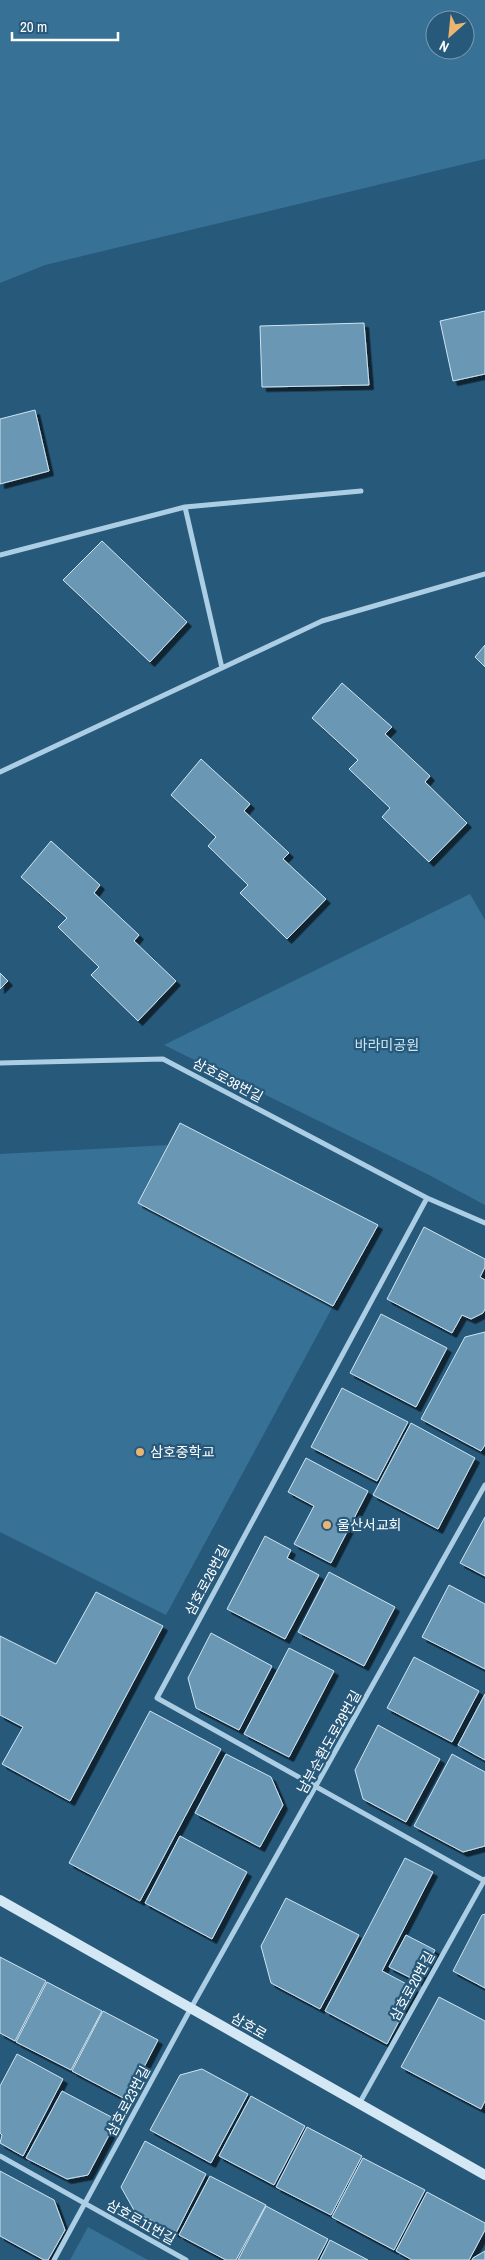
<svg xmlns="http://www.w3.org/2000/svg" width="485" height="2260" viewBox="0 0 485 2260" font-family="'Archivo Narrow','Noto Sans KR',sans-serif">
  <defs>
    <filter id="shadow"><feDropShadow dx="4.5" dy="4.5" stdDeviation="0" flood-color="#0009"/></filter>
  </defs>
  <rect width="100%" height="100%" fill="#27597b"/>
  <path fill="#377296" fill-rule="evenodd" d="M 0,0 L 485,0 L 485,159 L 45,265 L 0,283 ZM 435,20 L 465,20 L 465,50 L 435,50 Z
    M 470,894 L 485,920 L 485,1205 L 427,1174 L 164,1045 Z
    M 169,1145 L 138,1203 L 333,1306 L 166,1615 L 0,1532 L 0,1154 Z
    M 88,2227 L 148,2260 L 70,2260 Z"/>
  <path fill="#6b97b3" stroke="#cde5f3" filter="url(#shadow)" d="M 485,311 L 485,374 L 453,381 L 440,321 Z
    M 364,323 L 369,385 L 262,387 L 260,326 Z
    M 35,410 L 49,471 L 0,484 L 0,419 Z
    M 102,541 L 187,622 L 150,662 L 63,580 Z
    M 485,645 L 485,667 L 475,657 Z
    M 342,683 L 392,727 L 385,734 L 430,776 L 425,782 L 467,823 L 429,862 L 382,817 L 390,808 L 349,769 L 358,760 L 312,718 Z
    M 201,759 L 250,804 L 244,811 L 289,853 L 283,859 L 326,899 L 287,939 L 240,893 L 248,885 L 208,846 L 216,837 L 171,795 Z
    M 51,841 L 100,885 L 94,893 L 139,935 L 134,941 L 176,981 L 138,1021 L 91,975 L 99,967 L 58,927 L 67,918 L 21,877 Z
    M 0,973 L 8,981 L 0,989 Z
    M 180,1123 L 378,1225 L 333,1306 L 138,1203 Z
    M 424,1227 L 485,1259 L 485,1267 L 480,1277 L 485,1280 L 485,1309 L 483,1313 L 471,1319 L 462,1315 L 452,1333 L 387,1299 Z
    M 381,1314 L 447,1348 L 416,1407 L 350,1373 Z
    M 485,1332 L 485,1445 L 481,1451 L 421,1419 L 465,1337 Z
    M 342,1388 L 408,1422 L 377,1481 L 311,1447 Z
    M 411,1423 L 475,1458 L 438,1529 L 373,1495 Z
    M 306,1458 L 368,1491 L 331,1563 L 294,1544 L 314,1506 L 288,1492 Z
    M 485,1517 L 485,1576 L 460,1563 Z
    M 265,1536 L 291,1550 L 287,1558 L 319,1575 L 285,1639 L 227,1609 Z
    M 329,1572 L 395,1607 L 364,1666 L 298,1632 Z
    M 449,1585 L 485,1604 L 485,1669 L 422,1637 Z
    M 96,1592 L 163,1626 L 70,1801 L 2,1764 L 23,1727 L 0,1715 L 0,1636 L 56,1664 Z
    M 211,1633 L 272,1666 L 239,1730 L 196,1708 L 188,1678 Z
    M 289,1648 L 334,1671 L 289,1757 L 244,1734 Z
    M 414,1657 L 479,1691 L 452,1742 L 387,1708 Z
    M 485,1694 L 485,1760 L 458,1745 Z
    M 150,1711 L 221,1749 L 140,1901 L 69,1863 Z
    M 378,1725 L 440,1759 L 406,1822 L 363,1799 L 355,1770 Z
    M 226,1754 L 271,1777 L 283,1805 L 260,1847 L 195,1813 Z
    M 452,1754 L 485,1772 L 485,1846 L 463,1852 L 414,1826 Z
    M 180,1836 L 247,1872 L 212,1939 L 145,1903 Z
    M 405,1858 L 433,1872 L 382,1971 L 416,1989 L 387,2044 L 325,2011 Z
    M 286,1898 L 359,1935 L 320,2009 L 271,1983 L 261,1946 Z
    M 485,1914 L 485,1988 L 453,1971 L 482,1915 Z
    M 406,1935 L 435,1950 L 419,1982 L 389,1967 Z
    M 0,1957 L 46,1981 L 15,2041 L 0,2033 Z
    M 47,1982 L 102,2011 L 71,2070 L 16,2042 Z
    M 439,1997 L 485,2021 L 485,2101 L 481,2109 L 401,2067 Z
    M 103,2011 L 158,2040 L 127,2100 L 72,2071 Z
    M 17,2054 L 63,2079 L 23,2156 L 0,2143 L 2,2135 L 0,2133 L 0,2086 Z
    M 202,2069 L 248,2094 L 211,2163 L 150,2130 L 180,2075 Z
    M 62,2091 L 117,2120 L 88,2175 L 67,2179 L 26,2158 Z
    M 251,2096 L 305,2126 L 274,2185 L 219,2156 Z
    M 307,2127 L 362,2156 L 331,2215 L 276,2187 Z
    M 145,2141 L 206,2174 L 176,2233 L 135,2212 L 121,2187 Z
    M 363,2158 L 425,2190 L 394,2250 L 332,2217 Z
    M 0,2171 L 54,2200 L 65,2230 L 48,2260 L 44,2260 L 0,2236 Z
    M 210,2176 L 266,2205 L 236,2260 L 226,2260 L 179,2235 Z
    M 427,2192 L 485,2223 L 485,2230 L 469,2260 L 412,2260 L 396,2251 Z
    M 266,2206 L 328,2239 L 317,2260 L 238,2260 Z
    M 330,2240 L 368,2260 L 320,2260 Z
    M 485,2251 L 485,2260 L 472,2260 L 473,2258 Z"/>
  <g fill="none" stroke-linecap="round" stroke-linejoin="round">
    <path stroke="#abcee4" stroke-width="5" d="M 185,507 L 222,668
      M 0,555 L 185,507 L 361,491
      M 0,772 L 322,621 L 485,574
      M 0,1063 L 163,1059 L 427,1198
      M 485,1223 L 427,1198 L 157,1698 L 485,1881
      M 359,2104 L 485,1879
      M 0,2156 L 186,2260
      M 54,2260 L 191,2008 L 485,1485"/>
    <path stroke="#d4e7f4" stroke-width="10" d="M 0,1900 L 485,2175"/>
  </g>
  <g fill="#ecb471" stroke="#27597b" stroke-width="2">
    <circle cx="140" cy="1452" r="5"/>
    <circle cx="327" cy="1525" r="5"/>
  </g>
  <g text-anchor="middle" stroke-width="4.5" stroke-linejoin="round" paint-order="stroke">
    <g font-size="14" fill="#cde5f3" stroke="#27597b">
      <text x="387" y="1050">바라미공원</text>
    </g>
    <g font-size="14" fill="#fff" stroke="#27597b">
      <text transform="translate(228 1080) rotate(28)" y="5">삼호로38번길</text>
      <text transform="translate(207 1580) rotate(-62)" y="5">삼호로26번길</text>
      <text transform="translate(329 1742) rotate(-61)" y="5">남부순환도로29번길</text>
      <text transform="translate(412 1986) rotate(-61)" y="5">삼호로20번길</text>
      <text transform="translate(249 2026) rotate(30)" y="5">삼호로</text>
      <text transform="translate(128 2101) rotate(-62)" y="5">삼호로23번길</text>
      <text transform="translate(141 2222) rotate(29)" y="5">삼호로11번길</text>
    </g>
    <g font-size="14" fill="#fff" stroke="#27597b" text-anchor="start">
      <text x="150" y="1457">삼호중학교</text>
      <text x="337" y="1530">울산서교회</text>
    </g>
  </g>
  <g transform="translate(450 35) rotate(207)"><circle r="24" fill="#27597b" stroke="#7d9bb0"/>
  <path d="M0-4L9 19L0 12L-9 19Z" fill="#ecb471"/>
  <text y="-8" font-size="14" font-weight="bold" text-anchor="middle" fill="#ffffff">N</text>
  </g>
  <path d="M12 32v8h106v-8" fill="none" stroke="#ffffff" stroke-width="2.5"/>
  <text x="20" y="32" font-size="15" fill="#ffffff" stroke="#27597b" stroke-width="4" paint-order="stroke">20 m</text>
</svg>
